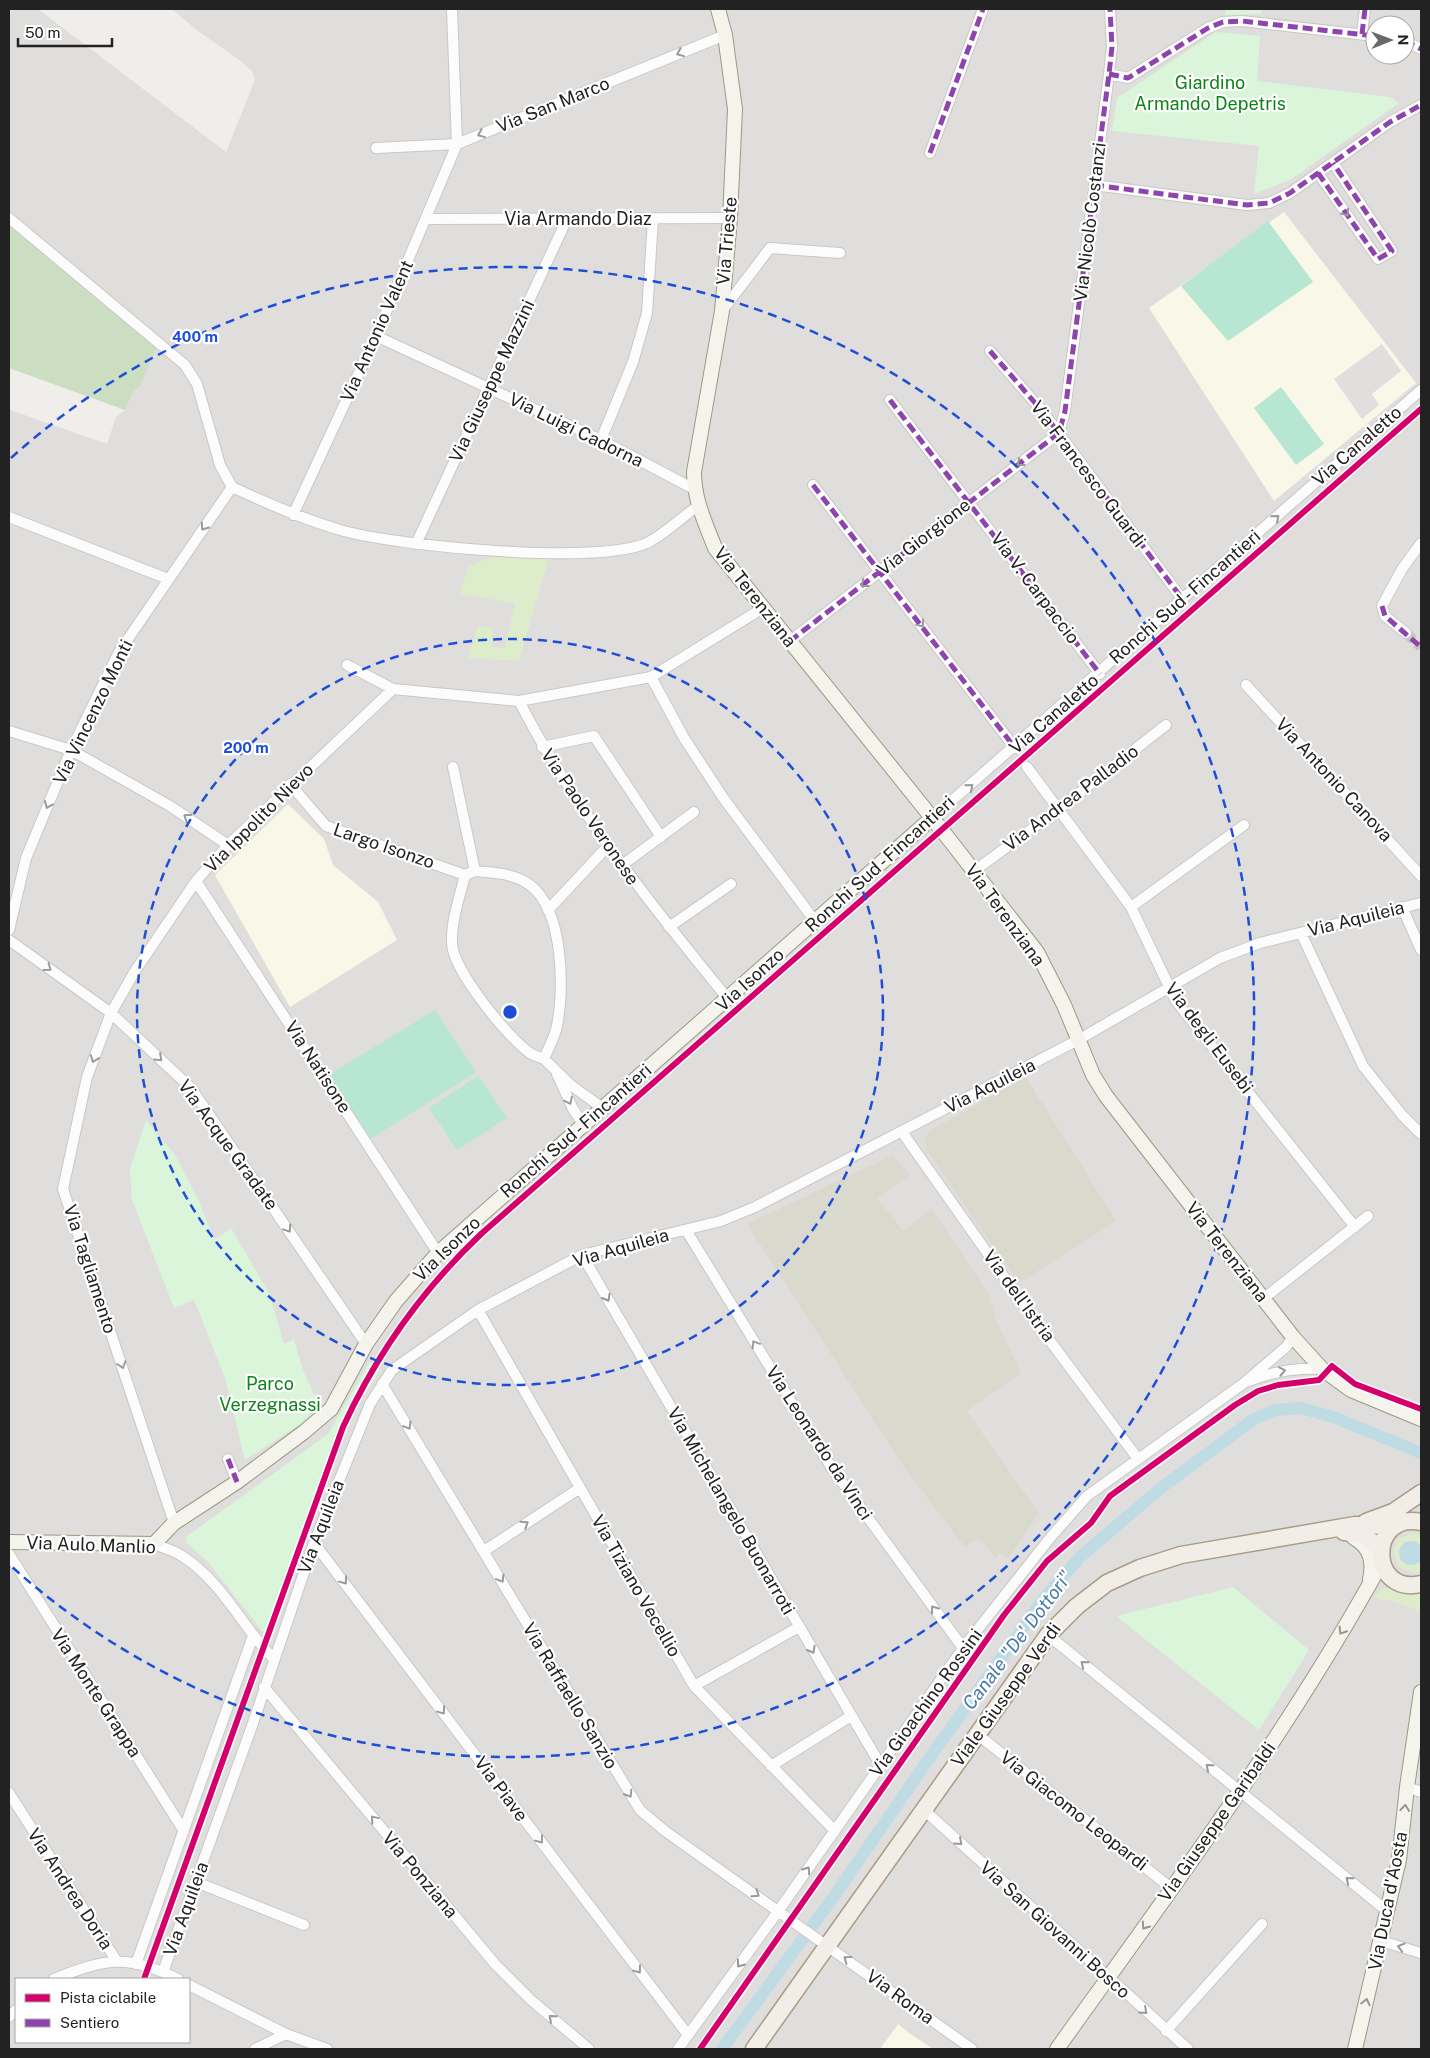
<svg xmlns="http://www.w3.org/2000/svg" width="1430" height="2058" viewBox="0 0 1430 2058" font-family="'Public Sans',sans-serif">
  <rect width="100%" height="100%" fill="#f0eeeb"/>
  <path fill="#dfdedc" fill-rule="evenodd" d="M 9,9 L 38,9 L 226,152 L 255,80 L 252,71 L 242,62 L 198,31 L 172,9 L 1421,9 L 1421,2049 L 9,2049 L 9,413 L 10,410 L 107,444 L 116,417 L 125,410 L 134,391 L 140,386 L 9,218 ZM 1375,25 L 1405,25 L 1405,55 L 1375,55 ZM 16,1979 L 189,1979 L 189,2042 L 16,2042 Z"/>
  <path fill="#f8f7e8" d="M 1284,212 L 1416,383 L 1274,501 L 1149,308 Z
    M 288,804 L 324,839 L 333,865 L 378,902 L 397,940 L 290,1007 L 215,875 Z
    M 898,2024 L 909,2033 L 933,2049 L 880,2049 Z"/>
  <path fill="#d9d9cd" d="M 1026,1077 L 1116,1221 L 1019,1283 L 926,1149 L 925,1139 L 929,1131 Z
    M 893,1155 L 910,1175 L 877,1198 L 903,1231 L 932,1209 L 988,1293 L 996,1320 L 1021,1374 L 967,1411 L 1039,1513 L 1008,1559 L 1000,1553 L 995,1558 L 981,1540 L 973,1541 L 965,1547 L 904,1467 L 747,1224 Z"/>
  <path fill="#ddeccb" d="M 490,557 L 549,558 L 519,661 L 468,658 L 478,626 L 493,628 L 492,647 L 505,648 L 515,603 L 460,594 L 468,567 Z
    M 1412,1533 L 1421,1535 L 1421,1571 L 1413,1573 L 1399,1567 L 1393,1553 L 1398,1539 Z
    M 1387,1588 L 1421,1594 L 1421,1616 L 1420,1611 L 1386,1599 L 1385,1602 L 1375,1596 L 1382,1589 Z"/>
  <path fill="#cbdec1" d="M 9,218 L 159,342 L 140,386 L 134,391 L 125,410 L 9,368 Z"/>
  <path fill="#daf5da" d="M 1225,9 L 1262,9 L 1261,14 L 1225,15 Z
    M 1216,32 L 1260,36 L 1257,81 L 1390,97 L 1399,103 L 1290,180 L 1254,194 L 1259,146 L 1112,131 L 1117,98 Z
    M 146,1120 L 175,1155 L 199,1201 L 214,1239 L 231,1228 L 269,1293 L 284,1344 L 294,1339 L 302,1367 L 319,1406 L 299,1425 L 245,1460 L 225,1378 L 194,1300 L 174,1308 L 132,1200 L 130,1169 Z
    M 370,1362 L 380,1370 L 351,1417 L 338,1449 L 274,1633 L 268,1634 L 262,1631 L 209,1563 L 186,1542 L 186,1537 L 328,1434 Z
    M 1233,1587 L 1309,1650 L 1259,1730 L 1116,1616 Z"/>
  <path fill="#b7e6d2" d="M 1268,221 L 1313,282 L 1228,341 L 1181,286 Z
    M 1281,387 L 1324,444 L 1296,465 L 1254,408 Z
    M 435,1010 L 476,1072 L 366,1142 L 325,1077 Z
    M 478,1076 L 507,1118 L 457,1150 L 429,1108 Z"/>
  <path fill="#e0dfde" d="M 1407,55 L 1415,56 L 1421,62 L 1421,96 L 1411,99 L 1402,98 Z
    M 1382,344 L 1401,371 L 1372,394 L 1379,405 L 1362,419 L 1334,379 Z
    M 1421,522 L 1421,573 L 1398,603 L 1369,577 Z
    M 1191,622 L 1210,647 L 1168,684 L 1150,657 Z
    M 992,795 L 1013,824 L 994,836 L 975,808 Z
    M 448,917 L 446,937 L 449,964 L 456,979 L 430,996 L 417,968 L 412,951 L 411,931 Z
    M 787,976 L 882,1122 L 867,1132 L 861,1124 L 839,1148 L 822,1151 L 744,1011 Z
    M 1018,1020 L 1021,1024 L 1026,1021 L 1033,1037 L 1013,1044 L 1017,1057 L 994,1068 L 976,1044 Z
    M 1066,1058 L 1071,1058 L 1075,1062 L 1092,1092 L 1062,1114 L 1052,1098 L 1041,1102 L 1027,1078 Z
    M 244,1180 L 263,1209 L 214,1239 L 201,1205 Z
    M 1119,1238 L 1130,1254 L 1093,1280 L 1082,1264 Z
    M 1198,1256 L 1203,1262 L 1211,1256 L 1274,1335 L 1267,1341 L 1272,1350 L 1237,1375 L 1171,1289 L 1174,1287 L 1169,1280 Z
    M 1208,1385 L 1213,1392 L 1147,1438 L 1142,1431 Z
    M 999,1389 L 1004,1398 L 983,1413 L 1047,1506 L 1039,1513 L 967,1411 Z
    M 1112,1449 L 1119,1459 L 1087,1481 L 1015,1567 L 1008,1559 L 1074,1478 Z
    M 1038,1455 L 1060,1487 L 1061,1492 L 1055,1497 L 1028,1461 Z
    M 1192,1492 L 1207,1525 L 1210,1535 L 1185,1537 L 1172,1508 L 1171,1504 Z
    M 1228,1553 L 1233,1587 L 1116,1616 L 1098,1601 L 1146,1573 L 1184,1562 Z"/>
  <path fill="#bfdbe3" d="M1399 1553a12 12 0 1 1 24 0a12 12 0 1 1-24 0Z"/>
  <g fill="none" stroke-linecap="round" stroke-linejoin="round">
    <path stroke="#bfdbe3" stroke-width="12" d="M 722,2049 L 835,1895 L 923,1767 L 1045,1597 L 1081,1556 L 1161,1488 L 1254,1419 L 1275,1410 L 1301,1408 L 1336,1418 L 1421,1453"/>
    <path stroke="#c7c5c3" stroke-width="10" stroke-dasharray="10 5" stroke-linecap="butt" d="M 1406,633 L 1421,647"/>
    <g stroke="#c9c8c7" stroke-width="12">
      <path id="street" d="M 1362,34 L 1365,9
        M 1405,41 L 1421,49
        M 1109,74 L 1128,78 L 1208,28 L 1223,22 L 1242,21 L 1375,36
        M 376,148 L 457,144 L 725,35
        M 930,153 L 983,9
        M 1318,173 L 1378,259 L 1392,251 L 1333,163
        M 1094,185 L 1247,205 L 1269,203 L 1290,193 L 1390,122 L 1421,105
        M 9,218 L 185,365 L 197,384 L 220,465 L 232,487
        M 426,219 L 730,218
        M 722,311 L 770,248 L 840,253
        M 376,336 L 601,440 L 694,489
        M 990,351 L 1043,412 L 1183,600
        M 890,400 L 1100,674
        M 601,440 L 633,362 L 647,313 L 653,219
        M 813,485 L 1015,748
        M 232,487 C 269,504 305,520 344,531 C 399,546 601,566 649,542 C 666,533 682,517 698,506
        M 293,515 L 376,336 L 457,144 L 452,9
        M 9,517 L 168,579
        M 416,544 L 567,219
        M 1406,633 L 1385,616 L 1382,606 L 1402,569 L 1421,543
        M 790,641 L 1059,433 L 1065,411 L 1109,74 L 1112,47 L 1110,9
        M 347,665 L 393,689 L 519,701 L 651,677 L 763,608
        M 651,677 L 684,738 L 724,799 L 815,921
        M 1246,685 L 1421,876
        M 519,701 C 575,810 651,905 728,999
        M 9,731 L 71,750 L 170,806 L 228,845
        M 542,747 L 594,736 L 661,837
        M 453,767 L 475,871
        M 1027,767 L 1131,907 L 1176,1001 L 1355,1227
        M 290,784 L 326,826 L 465,875
        M 932,818 L 1421,390
        M 621,866 L 694,812
        M 475,871 C 493,873 514,873 530,885 C 564,910 565,993 556,1030 C 553,1040 548,1049 544,1059 C 540,1057 534,1056 530,1053 C 508,1038 452,969 452,943 C 451,921 460,896 465,875 Z
        M 974,871 L 1059,809 L 1166,725
        M 196,881 L 438,1253
        M 1131,907 L 1244,825
        M 1402,907 L 1421,950
        M 548,910 L 607,847
        M 669,927 L 731,884
        M 9,930 L 26,858 L 71,750 L 119,652 L 232,487
        M 1301,933 L 1363,1066 L 1402,1115 L 1421,1134
        M 9,940 L 111,1013 L 191,1088 L 366,1344
        M 544,1059 L 572,1086 L 604,1109
        M 557,1074 L 573,1109 L 585,1127
        M 902,1132 L 1036,1322 L 1138,1459
        M 686,1230 L 831,1467 L 963,1648
        M 582,1255 L 881,1766
        M 1263,1299 L 1368,1216
        M 478,1310 L 694,1686 L 835,1831
        M 1249,1381 C 1273,1371 1296,1368 1322,1369
        M 382,1384 L 640,1810 L 665,1831 L 972,2049
        M 228,1459 L 237,1482
        M 174,1523 L 63,1189 L 87,1077 L 111,1013 L 135,971 L 196,881 L 228,845 L 393,689
        M 314,1543 L 688,2035
        M 154,1544 C 163,1548 174,1550 182,1556 C 222,1581 242,1627 274,1659
        M 484,1551 L 580,1488
        M 9,1554 L 184,1831
        M 1048,1635 L 1387,1911
        M 694,1686 L 799,1627
        M 264,1687 L 495,1964 L 531,2000 L 589,2049
        M 977,1734 L 1171,1888
        M 771,1766 L 851,1716
        M 1407,1787 L 1421,1792
        M 9,1793 L 116,1960
        M 923,1809 L 1188,2049
        M 196,1882 L 304,1925
        M 1381,1941 L 1421,1953
        M 136,1964 L 253,1636
        M 163,1972 L 252,1726 L 314,1543 L 370,1404 L 392,1370 L 478,1310 L 582,1255 L 721,1221 L 755,1207 L 1078,1040 L 1220,958 L 1260,943 L 1421,903
        M 54,1979 C 105,1959 126,1953 178,1979
        M 189,1985 L 286,2034 L 327,2049
        M 9,2017 L 16,2010
        M 1166,2031 L 1262,1924
        M 255,2049 L 286,2034
        M 678,2049 L 779,1910 L 963,1648 L 1050,1538 L 1087,1496 L 1244,1383 L 1286,1347 L 1293,1337"/>
    </g>
    <g stroke="#999a82" stroke-width="16">
      <path id="secondary" d="M 718,9 L 725,35 L 735,109 L 730,218 L 722,311 L 694,472 C 694,500 705,522 715,548 L 941,829 L 1037,952 L 1064,1005 L 1093,1075 L 1106,1096 L 1293,1337 L 1322,1369 L 1351,1390 L 1421,1419
        M 1354,1538 C 1370,1547 1374,1561 1370,1579
        M 9,1542 L 154,1544 L 174,1523 L 237,1482 L 304,1432 L 331,1409 L 366,1344 L 396,1301 L 438,1253 L 932,818
        M 1057,2049 C 1170,1891 1288,1733 1382,1562
        M 1355,2049 L 1399,1860 L 1407,1787 L 1421,1692"/>
    </g>
    <g stroke="#a79c86" stroke-width="19">
      <path id="primary" d="M 1366,1522 L 1393,1512 L 1421,1493
        M 1421,1522 C 1368,1511 1368,1596 1421,1584
        M 1344,1532 C 1361,1534 1371,1537 1381,1552
        M 754,2049 L 1048,1635 L 1077,1606 L 1107,1583 L 1140,1568 L 1181,1555 L 1355,1525 L 1395,1526"/>
    </g>
    <use href="#street" stroke="#fdfcfc" stroke-width="10"/>
    <use href="#secondary" stroke="#f4f4ed" stroke-width="14"/>
    <use href="#primary" stroke="#f3ede7" stroke-width="16"/>
    <path stroke="#8e44ad" stroke-width="5" stroke-dasharray="10 5" stroke-linecap="butt" d="M 1362,34 L 1365,9
      M 1405,41 L 1421,49
      M 1109,74 L 1128,78 L 1208,28 L 1223,22 L 1242,21 L 1375,36
      M 930,153 L 983,9
      M 1318,173 L 1378,259 L 1392,251 L 1333,163
      M 1094,185 L 1247,205 L 1269,203 L 1290,193 L 1390,122 L 1421,105
      M 990,351 L 1043,412 L 1183,600
      M 890,400 L 1100,674
      M 813,485 L 1015,748
      M 1382,606 L 1385,616 L 1421,647
      M 790,641 L 1059,433 L 1065,411 L 1109,74 L 1112,47 L 1110,9
      M 228,1459 L 237,1482"/>
    <g stroke="#fff" stroke-width="9">
      <path id="cycleway" d="M 144,1979 L 343,1427 C 377,1353 423,1289 481,1234 L 1421,409
        M 700,2049 L 1004,1615 L 1047,1561 L 1091,1523 L 1110,1496 L 1235,1405 L 1258,1391 L 1278,1385 L 1319,1380 L 1332,1366 L 1355,1384 L 1421,1409"/>
    </g>
    <use href="#cycleway" stroke="#d6006c" stroke-width="6"/>
  </g>
  <defs><path id="oneway-chevron" d="M-2-3.5L2.5 0L-2 3.5" fill="none" stroke-width="1.6" stroke-linecap="round" stroke-linejoin="round" transform="scale(1.25)"/></defs>
  <g stroke="#9a9a9a">
    <use href="#oneway-chevron" transform="translate(680 53) rotate(158)"/>
    <use href="#oneway-chevron" transform="translate(481 134) rotate(158)"/>
    <use href="#oneway-chevron" transform="translate(1346 213) rotate(55)"/>
    <use href="#oneway-chevron" transform="translate(1020 463) rotate(143)"/>
    <use href="#oneway-chevron" transform="translate(1276 518) rotate(-41)"/>
    <use href="#oneway-chevron" transform="translate(204 527) rotate(125)"/>
    <use href="#oneway-chevron" transform="translate(864 584) rotate(142)"/>
    <use href="#oneway-chevron" transform="translate(921 624) rotate(53)"/>
    <use href="#oneway-chevron" transform="translate(970 787) rotate(-41)"/>
    <use href="#oneway-chevron" transform="translate(48 805) rotate(113)"/>
    <use href="#oneway-chevron" transform="translate(187 817) rotate(-146)"/>
    <use href="#oneway-chevron" transform="translate(48 968) rotate(36)"/>
    <use href="#oneway-chevron" transform="translate(159 1058) rotate(43)"/>
    <use href="#oneway-chevron" transform="translate(94 1059) rotate(110)"/>
    <use href="#oneway-chevron" transform="translate(569 1101) rotate(64)"/>
    <use href="#oneway-chevron" transform="translate(288 1229) rotate(56)"/>
    <use href="#oneway-chevron" transform="translate(607 1298) rotate(60)"/>
    <use href="#oneway-chevron" transform="translate(755 1344) rotate(-121)"/>
    <use href="#oneway-chevron" transform="translate(122 1365) rotate(72)"/>
    <use href="#oneway-chevron" transform="translate(1282 1371) rotate(-11)"/>
    <use href="#oneway-chevron" transform="translate(408 1426) rotate(59)"/>
    <use href="#oneway-chevron" transform="translate(525 1524) rotate(-33)"/>
    <use href="#oneway-chevron" transform="translate(501 1579) rotate(59)"/>
    <use href="#oneway-chevron" transform="translate(344 1581) rotate(53)"/>
    <use href="#oneway-chevron" transform="translate(934 1609) rotate(-126)"/>
    <use href="#oneway-chevron" transform="translate(812 1650) rotate(60)"/>
    <use href="#oneway-chevron" transform="translate(1084 1664) rotate(-141)"/>
    <use href="#oneway-chevron" transform="translate(442 1711) rotate(53)"/>
    <use href="#oneway-chevron" transform="translate(1209 1767) rotate(-141)"/>
    <use href="#oneway-chevron" transform="translate(629 1794) rotate(58)"/>
    <use href="#oneway-chevron" transform="translate(374 1819) rotate(-130)"/>
    <use href="#oneway-chevron" transform="translate(540 1840) rotate(53)"/>
    <use href="#oneway-chevron" transform="translate(959 1842) rotate(42)"/>
    <use href="#oneway-chevron" transform="translate(807 1870) rotate(-55)"/>
    <use href="#oneway-chevron" transform="translate(1349 1880) rotate(-141)"/>
    <use href="#oneway-chevron" transform="translate(756 1894) rotate(35)"/>
    <use href="#oneway-chevron" transform="translate(1401 1947) rotate(-163)"/>
    <use href="#oneway-chevron" transform="translate(847 1959) rotate(-144)"/>
    <use href="#oneway-chevron" transform="translate(740 1964) rotate(126)"/>
    <use href="#oneway-chevron" transform="translate(638 1970) rotate(53)"/>
    <use href="#oneway-chevron" transform="translate(1144 2011) rotate(42)"/>
    <use href="#oneway-chevron" transform="translate(552 2018) rotate(-139)"/>
  </g>
  <g stroke="#969692">
    <use href="#oneway-chevron" transform="translate(1342 1631) rotate(122)"/>
    <use href="#oneway-chevron" transform="translate(1405 1808) rotate(-84)"/>
    <use href="#oneway-chevron" transform="translate(1145 1926) rotate(125)"/>
    <use href="#oneway-chevron" transform="translate(1366 2002) rotate(-77)"/>
  </g>
  <g fill="none" stroke="#1d4ed8" stroke-width="2.5" stroke-dasharray="9 6">
    <circle cx="510" cy="1012" r="373"/>
    <path d="M11 458A745 745 0 1 1 11 1566"/>
  </g>
  <g text-anchor="middle" stroke-width="4.5" stroke-linejoin="round" paint-order="stroke">
    <g font-size="18" fill="#0c8416" stroke="#fff">
      <text x="1210" y="89">Giardino<tspan x="1210" dy="21">Armando Depetris</tspan></text>
      <text x="270" y="1390">Parco<tspan x="270" dy="21">Verzegnassi</tspan></text>
    </g>
    <g font-size="18" fill="#222" stroke="#fff">
      <text transform="translate(553 105) rotate(-22)" y="6">Via San Marco</text>
      <text x="578" y="225">Via Armando Diaz</text>
      <text transform="translate(1090 222) rotate(-83)" y="6">Via Nicolò Costanzi</text>
      <text transform="translate(727 241) rotate(-85)" y="6">Via Trieste</text>
      <text transform="translate(377 331) rotate(-66)" y="6">Via Antonio Valent</text>
      <text transform="translate(492 381) rotate(-65)" y="6">Via Giuseppe Mazzini</text>
      <text transform="translate(576 430) rotate(26)" y="6">Via Luigi Cadorna</text>
      <text transform="translate(1357 446) rotate(-41)" y="6">Via Canaletto</text>
      <text transform="translate(1088 474) rotate(53)" y="6">Via Francesco Guardi</text>
      <text transform="translate(924 537) rotate(-38)" y="6">Via Giorgione</text>
      <text transform="translate(1035 588) rotate(53)" y="6">Via V. Carpaccio</text>
      <text transform="translate(755 597) rotate(52)" y="6">Via Terenziana</text>
      <text transform="translate(1185 597) rotate(-41)" y="6">Ronchi Sud - Fincantieri</text>
      <text transform="translate(93 712) rotate(-64)" y="6">Via Vincenzo Monti</text>
      <text transform="translate(1054 714) rotate(-41)" y="6">Via Canaletto</text>
      <text transform="translate(1334 780) rotate(47)" y="6">Via Antonio Canova</text>
      <text transform="translate(1071 798) rotate(-37)" y="6">Via Andrea Palladio</text>
      <text transform="translate(590 817) rotate(56)" y="6">Via Paolo Veronese</text>
      <text transform="translate(259 818) rotate(-45)" y="6">Via Ippolito Nievo</text>
      <text transform="translate(384 846) rotate(19)" y="6">Largo Isonzo</text>
      <text transform="translate(880 864) rotate(-42)" y="6">Ronchi Sud - Fincantieri</text>
      <text transform="translate(1005 915) rotate(54)" y="6">Via Terenziana</text>
      <text transform="translate(1356 919) rotate(-14)" y="6">Via Aquileia</text>
      <text transform="translate(750 980) rotate(-42)" y="6">Via Isonzo</text>
      <text transform="translate(1209 1038) rotate(53)" y="6">Via degli Eusebi</text>
      <text transform="translate(318 1067) rotate(57)" y="6">Via Natisone</text>
      <text transform="translate(990 1086) rotate(-27)" y="6">Via Aquileia</text>
      <text transform="translate(576 1131) rotate(-41)" y="6">Ronchi Sud - Fincantieri</text>
      <text transform="translate(228 1145) rotate(54)" y="6">Via Acque Gradate</text>
      <text transform="translate(621 1248) rotate(-16)" y="6">Via Aquileia</text>
      <text transform="translate(447 1249) rotate(-44)" y="6">Via Isonzo</text>
      <text transform="translate(1227 1252) rotate(52)" y="6">Via Terenziana</text>
      <text transform="translate(90 1269) rotate(72)" y="6">Via Tagliamento</text>
      <text transform="translate(1019 1296) rotate(54)" y="6">Via dell'Istria</text>
      <text transform="translate(819 1443) rotate(57)" y="6">Via Leonardo da Vinci</text>
      <text transform="translate(731 1511) rotate(60)" y="6">Via Michelangelo Buonarroti</text>
      <text transform="translate(321 1527) rotate(-69)" y="6">Via Aquileia</text>
      <text transform="translate(91 1545) rotate(2)" y="6">Via Aulo Manlio</text>
      <text transform="translate(636 1586) rotate(60)" y="6">Via Tiziano Vecellio</text>
      <text transform="translate(96 1693) rotate(57)" y="6">Via Monte Grappa</text>
      <text transform="translate(1006 1695) rotate(-54)" y="6">Viale Giuseppe Verdi</text>
      <text transform="translate(570 1696) rotate(59)" y="6">Via Raffaello Sanzio</text>
      <text transform="translate(926 1703) rotate(-54)" y="6">Via Gioachino Rossini</text>
      <text transform="translate(501 1789) rotate(53)" y="6">Via Piave</text>
      <text transform="translate(1074 1811) rotate(38)" y="6">Via Giacomo Leopardi</text>
      <text transform="translate(1217 1822) rotate(-55)" y="6">Via Giuseppe Garibaldi</text>
      <text transform="translate(420 1875) rotate(50)" y="6">Via Ponziana</text>
      <text transform="translate(70 1889) rotate(57)" y="6">Via Andrea Doria</text>
      <text transform="translate(1388 1901) rotate(-79)" y="6">Via Duca d'Aosta</text>
      <text transform="translate(186 1909) rotate(-70)" y="6">Via Aquileia</text>
      <text transform="translate(1055 1930) rotate(42)" y="6">Via San Giovanni Bosco</text>
      <text transform="translate(900 1997) rotate(36)" y="6">Via Roma</text>
    </g>
    <g font-size="19" font-style="italic" fill="#4a7aab" stroke="#fff">
      <text transform="translate(1017 1640) rotate(-53)" y="7">Canale "De' Dottori"</text>
    </g>
  </g>
  <circle cx="510" cy="1012" r="8" fill="#1d4ed8" stroke="#fff" stroke-width="2.5"/>
  <g font-size="15" text-anchor="middle" font-weight="bold" fill="#1d4ed8" stroke="#fff" stroke-width="4.5" stroke-linejoin="round" paint-order="stroke">
    <text x="195" y="342">400 m</text>
    <text x="246" y="753">200 m</text>
  </g>
  <rect width="1430" height="2058" fill="none" stroke="#222222" stroke-width="20"/>
  <rect x="15" y="1978" width="175" height="65" fill="#ffffff" stroke="#a7a7a7"/>
  <rect x="25" y="1994" width="25" height="8" fill="#d6006c" stroke="#a7a7a7"/>
  <text x="60" y="2003" font-size="15" fill="#222222">Pista ciclabile</text>
  <rect x="25" y="2019" width="25" height="8" fill="#8e44ad" stroke="#a7a7a7"/>
  <text x="60" y="2028" font-size="15" fill="#222222">Sentiero</text>
  <g transform="translate(1390 40) rotate(89)"><circle r="24" fill="#ffffff" stroke="#a7a7a7"/>
  <path d="M0-4L9 19L0 12L-9 19Z" fill="#6a6968"/>
  <text y="-8" font-size="14" font-weight="bold" text-anchor="middle" fill="#222222">N</text>
  </g>
  <path d="M18 38v8h94v-8" fill="none" stroke="#222222" stroke-width="2.5"/>
  <text x="25" y="38" font-size="15" fill="#222222" stroke="#ffffff" stroke-width="4" paint-order="stroke">50 m</text>
</svg>
